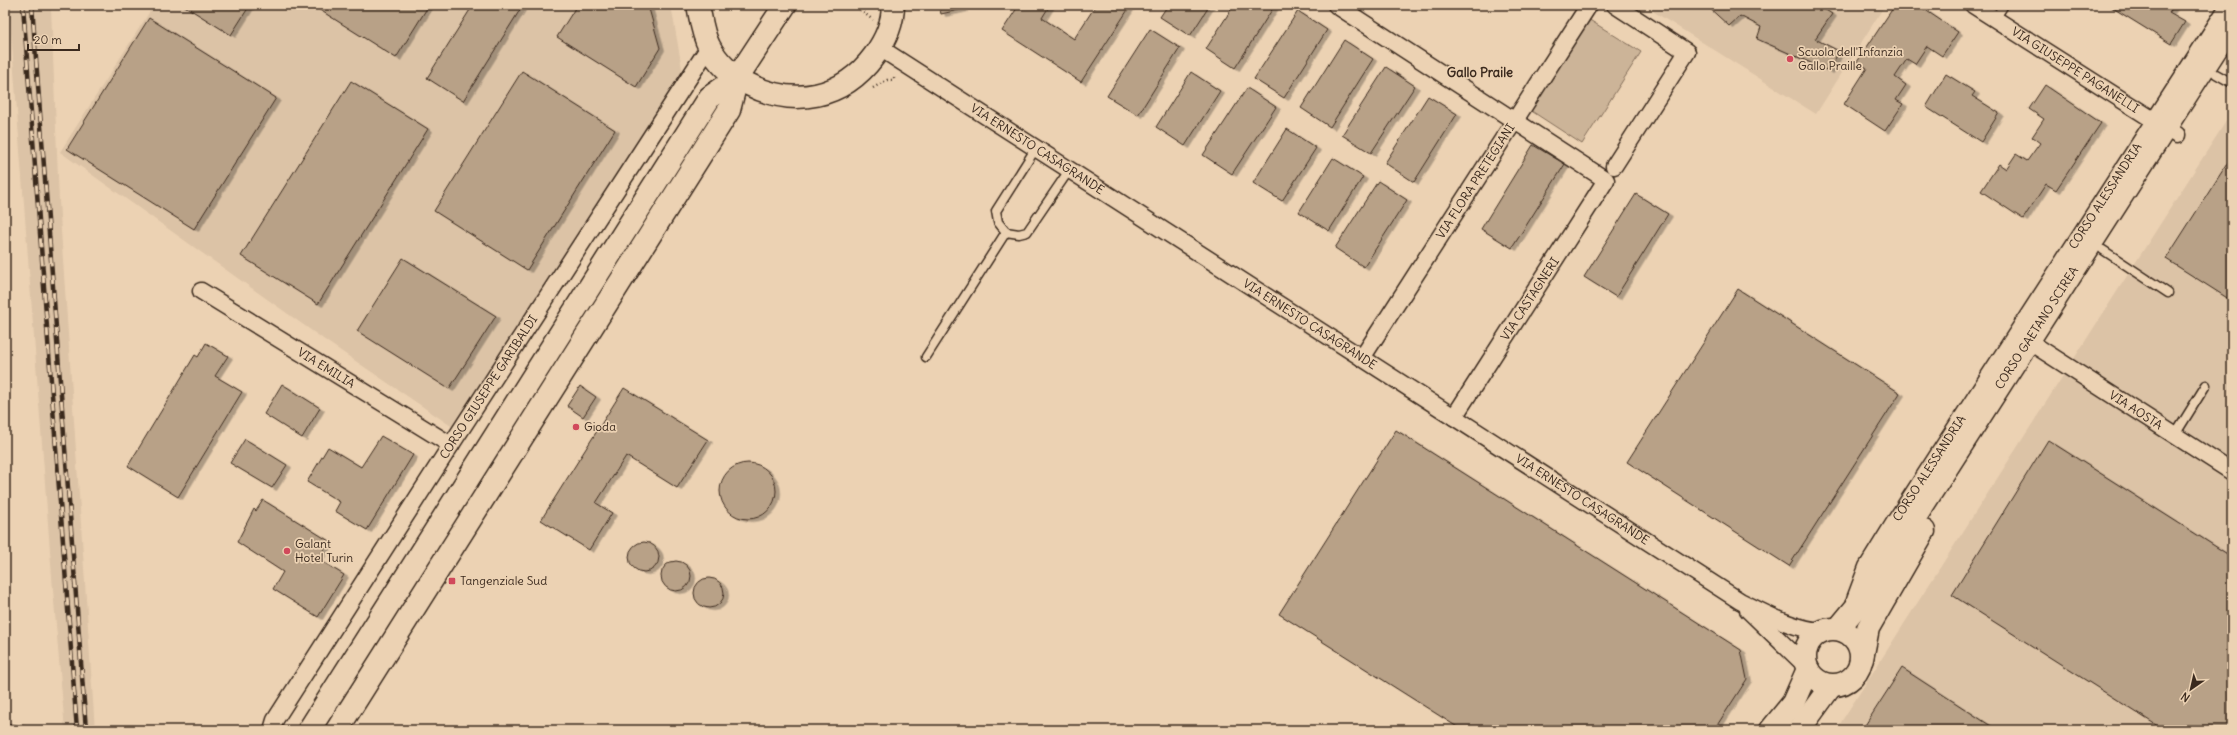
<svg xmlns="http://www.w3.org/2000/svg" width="2237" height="735" viewBox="0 0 2237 735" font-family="Delius,sans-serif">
  <defs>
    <filter id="shadow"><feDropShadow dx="4.5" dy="2.5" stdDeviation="0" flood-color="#0004"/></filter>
  </defs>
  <rect width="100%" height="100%" fill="#ecd2b3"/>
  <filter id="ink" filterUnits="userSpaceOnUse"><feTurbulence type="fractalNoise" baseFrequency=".025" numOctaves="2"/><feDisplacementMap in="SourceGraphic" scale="8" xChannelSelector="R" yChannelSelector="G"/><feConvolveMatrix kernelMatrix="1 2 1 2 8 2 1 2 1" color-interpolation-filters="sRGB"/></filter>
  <g filter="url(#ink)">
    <path fill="#dcc3a6" d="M 9,5 L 91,5 L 51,8 L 59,201 L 95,730 L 65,730 L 53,590 Z
      M 154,5 L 671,5 L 685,86 L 460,432 L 329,343 L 60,152 Z
      M 1643,5 L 1885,5 L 1816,114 Z
      M 2232,112 L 2232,730 L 1836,730 Z"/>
    <path fill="#ccb498" stroke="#846f5b" d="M 1588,19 L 1641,52 L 1582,144 L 1530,110 Z"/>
    <path fill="#b8a187" stroke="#3b2a1e" filter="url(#shadow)" d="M 183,5 L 250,5 L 231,35 Z
      M 312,5 L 429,5 L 396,58 Z
      M 473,5 L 523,5 L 463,101 L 427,78 Z
      M 577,5 L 648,5 L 660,48 L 636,87 L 557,37 Z
      M 939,5 L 962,5 L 963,9 L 941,14 Z
      M 1019,5 L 1050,5 L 1042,18 L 1074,39 L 1096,5 L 1131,5 L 1081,82 L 1002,31 Z
      M 1168,5 L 1210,5 L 1190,36 L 1160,17 Z
      M 1234,5 L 1275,5 L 1235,68 L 1206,49 Z
      M 1706,5 L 1818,5 L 1832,14 L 1815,39 L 1839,51 L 1829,71 L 1757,39 L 1761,27 L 1740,16 L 1729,26 Z
      M 1895,5 L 1918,5 L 1958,32 L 1942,56 L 1927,46 L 1915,64 L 1907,59 L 1895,77 L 1906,85 L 1896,100 L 1903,104 L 1885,131 L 1844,104 L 1867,68 L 1857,62 Z
      M 2108,5 L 2170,5 L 2173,7 L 2169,13 L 2185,22 L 2171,44 Z
      M 1298,11 L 1327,30 L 1284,98 L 1254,79 Z
      M 149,18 L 276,98 L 194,229 L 67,149 Z
      M 1150,29 L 1180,48 L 1138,115 L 1107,96 Z
      M 1344,40 L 1373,59 L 1330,127 L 1301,108 Z
      M 1386,67 L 1415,86 L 1371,153 L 1342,135 Z
      M 522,71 L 615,130 L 527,270 L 434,211 Z
      M 1191,72 L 1220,91 L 1185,146 L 1156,127 Z
      M 1946,74 L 1975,92 L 1972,96 L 1999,113 L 1981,142 L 1926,107 Z
      M 351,81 L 428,129 L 318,304 L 241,256 Z
      M 2045,85 L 2101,123 L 2056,190 L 2046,184 L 2023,219 L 1981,191 L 1999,164 L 2006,169 L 2016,154 L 2027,161 L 2040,143 L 2032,137 L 2044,119 L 2029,109 Z
      M 1247,88 L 1276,107 L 1232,174 L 1203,155 Z
      M 1428,96 L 1457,114 L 1414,182 L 1385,163 Z
      M 1287,129 L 1316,148 L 1282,201 L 1253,183 Z
      M 1533,145 L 1565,164 L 1512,248 L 1481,229 Z
      M 2232,156 L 2232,301 L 2166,259 Z
      M 1333,158 L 1363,177 L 1329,231 L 1299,212 Z
      M 1378,181 L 1407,200 L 1364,267 L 1335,248 Z
      M 1636,194 L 1668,214 L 1616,297 L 1584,277 Z
      M 403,258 L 496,316 L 449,389 L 357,331 Z
      M 1738,289 L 1900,393 L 1789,566 L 1627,462 Z
      M 206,343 L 228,356 L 215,376 L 242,392 L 178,497 L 128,466 L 195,355 L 198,357 Z
      M 282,384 L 320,408 L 302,438 L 264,414 Z
      M 580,386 L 596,397 L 583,417 L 567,406 Z
      M 624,388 L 708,440 L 677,488 L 626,456 L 596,503 L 612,513 L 589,550 L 541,520 Z
      M 1396,430 L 1741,650 L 1747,679 L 1714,730 L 1462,730 L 1279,614 Z
      M 381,436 L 413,455 L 367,530 L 335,511 L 340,502 L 307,482 L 328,447 L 361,467 Z
      M 245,439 L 287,465 L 272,488 L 230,463 Z
      M 2048,440 L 2232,557 L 2232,730 L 2164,730 L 1952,595 Z
      M720 491a28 28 0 1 1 56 0a28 28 0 1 1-56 0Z
      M 263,500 L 329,541 L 318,559 L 344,575 L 318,617 L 273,589 L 283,572 L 237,542 L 254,509 L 256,511 Z
      M629 557a15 15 0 1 1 30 0a15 15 0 1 1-30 0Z
      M661 576a15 15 0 1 1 30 0a15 15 0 1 1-30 0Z
      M694 593a15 15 0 1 1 30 0a15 15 0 1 1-30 0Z
      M 1902,668 L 1997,730 L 1862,730 Z
      M 10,724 L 36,728 L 35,730 L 9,730 Z"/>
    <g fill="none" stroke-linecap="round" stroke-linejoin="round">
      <g stroke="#3b2a1e" stroke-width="11">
        <path id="lane" d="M 1995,19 L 2004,5
          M 2216,74 L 2232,83
          M 1036,148 L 996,211 L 998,222 L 1006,232 L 1019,234 L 1027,232 L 1070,169
          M 2103,250 L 2168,293
          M 926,357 L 1006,232
          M 2175,435 L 2206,385"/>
      </g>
      <g stroke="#3b2a1e" stroke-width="19">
        <g id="street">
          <path d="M 1336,5 L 1606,180 L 1454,417"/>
          <path id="s1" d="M 1973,5 L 2177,135"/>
          <path id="s2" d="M 880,48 L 1740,601 C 1767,614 1792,629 1822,631"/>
          <path d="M 1614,166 L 1687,52 L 1615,5"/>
          <path id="s3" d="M 201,291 L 451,445"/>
          <path id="s4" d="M 2039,348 L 2232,472"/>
          <path id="s5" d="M 1362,358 L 1589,5"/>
          <path id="s6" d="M 1855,599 L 1867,567 L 1896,520 L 2229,5"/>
          <path d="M 1748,610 L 1806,666"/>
          <path id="s7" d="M 272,730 L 275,720 L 451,445 L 709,47"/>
        </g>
      </g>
      <g stroke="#3b2a1e" stroke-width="25">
        <g id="secondary">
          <path d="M 698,5 C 701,19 702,33 709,46 C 717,62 732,76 748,84 C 794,108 843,98 874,56 C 885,41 893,23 893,5"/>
          <circle cx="1833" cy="657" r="28"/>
          <path id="s8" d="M 1838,629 L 1862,600 L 2232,24"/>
          <path d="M 1862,659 L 1868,628 L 1924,531"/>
          <path d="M 309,730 L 710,97 L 737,78"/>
          <path d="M 337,730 L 729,110 L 737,78 L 785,5"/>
          <path d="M 1771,730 L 1793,703 L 1808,669"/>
          <path d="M 1799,730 L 1831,686"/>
        </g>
      </g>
      <path stroke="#3b2a1e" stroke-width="2.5" stroke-dasharray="1 3" stroke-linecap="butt" d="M 854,5 L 873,20
        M 873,88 L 887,80 L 893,80 L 895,76
        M 5,720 L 10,726"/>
      <use href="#lane" stroke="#ecd2b3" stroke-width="8"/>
      <use href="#street" stroke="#ecd2b3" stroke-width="16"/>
      <use href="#secondary" stroke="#ecd2b3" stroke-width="22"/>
      <g stroke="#3b2a1e" stroke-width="4.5">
        <path id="rail" d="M 23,5 L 77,730
          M 32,5 L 86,730"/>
      </g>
      <use href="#rail" stroke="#ecd2b3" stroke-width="3" stroke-dasharray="9" stroke-linecap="butt"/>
    </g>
  </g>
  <g fill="#d1495b" stroke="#ecd2b3" stroke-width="1.5">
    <circle cx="1790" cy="59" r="4"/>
    <circle cx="576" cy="427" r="4"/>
    <circle cx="287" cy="551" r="4"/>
    <rect x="448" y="577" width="8" height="8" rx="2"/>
  </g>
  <g text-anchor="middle" stroke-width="3.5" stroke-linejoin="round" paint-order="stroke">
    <g font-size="12" fill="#3b2a1e" stroke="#ecd2b3" text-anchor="start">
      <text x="1798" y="56">Scuola dell'Infanzia<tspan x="1798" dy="14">Gallo Praille</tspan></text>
      <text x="584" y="431">Gioda</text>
      <text x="295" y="548">Galant<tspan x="295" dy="14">Hotel Turin</tspan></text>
      <text x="460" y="585">Tangenziale Sud</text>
    </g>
    <g font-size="12" fill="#3b2a1e" stroke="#ecd2b3">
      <text dy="4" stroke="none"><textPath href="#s1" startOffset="121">VIA GIUSEPPE PAGANELLI</textPath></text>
      <text dy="4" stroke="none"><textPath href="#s2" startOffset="187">VIA ERNESTO CASAGRANDE</textPath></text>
      <text dy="4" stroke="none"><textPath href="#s5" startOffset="210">VIA FLORA PRETEGIANI</textPath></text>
      <text dy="4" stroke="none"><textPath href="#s6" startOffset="475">CORSO ALESSANDRIA</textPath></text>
      <text transform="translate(1530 299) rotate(-57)" y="4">VIA CASTAGNERI</text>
      <text dy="4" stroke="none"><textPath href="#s2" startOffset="511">VIA ERNESTO CASAGRANDE</textPath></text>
      <text dy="4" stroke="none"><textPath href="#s8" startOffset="361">CORSO GAETANO SCIREA</textPath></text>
      <text dy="4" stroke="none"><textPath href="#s3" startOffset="147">VIA EMILIA</textPath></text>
      <text dy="4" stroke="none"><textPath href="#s7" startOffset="406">CORSO GIUSEPPE GARIBALDI</textPath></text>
      <text dy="4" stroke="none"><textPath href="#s4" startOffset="115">VIA AOSTA</textPath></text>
      <text dy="4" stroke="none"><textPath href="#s6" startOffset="151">CORSO ALESSANDRIA</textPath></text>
      <text dy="4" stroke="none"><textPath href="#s2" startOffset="835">VIA ERNESTO CASAGRANDE</textPath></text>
    </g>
    <g font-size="13" font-weight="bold" fill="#3b2a1e" stroke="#ecd2b3">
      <text x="1480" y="77">Gallo Praile</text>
    </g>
  </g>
  <rect width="2237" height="735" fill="none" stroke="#ecd2b3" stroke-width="20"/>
  <rect x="10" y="10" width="2217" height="715" fill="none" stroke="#3b2a1e" stroke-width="1.5" filter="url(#ink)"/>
  <g transform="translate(2191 689) rotate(214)" stroke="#ecd2b3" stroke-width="3" paint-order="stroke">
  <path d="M0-3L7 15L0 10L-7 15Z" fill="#3b2a1e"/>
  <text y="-6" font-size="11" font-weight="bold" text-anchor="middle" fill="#3b2a1e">N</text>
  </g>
  <path d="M28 44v6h51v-6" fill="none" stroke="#3b2a1e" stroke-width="2"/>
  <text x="34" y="44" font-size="12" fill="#3b2a1e" stroke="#ecd2b3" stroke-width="3" paint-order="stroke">20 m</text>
</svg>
